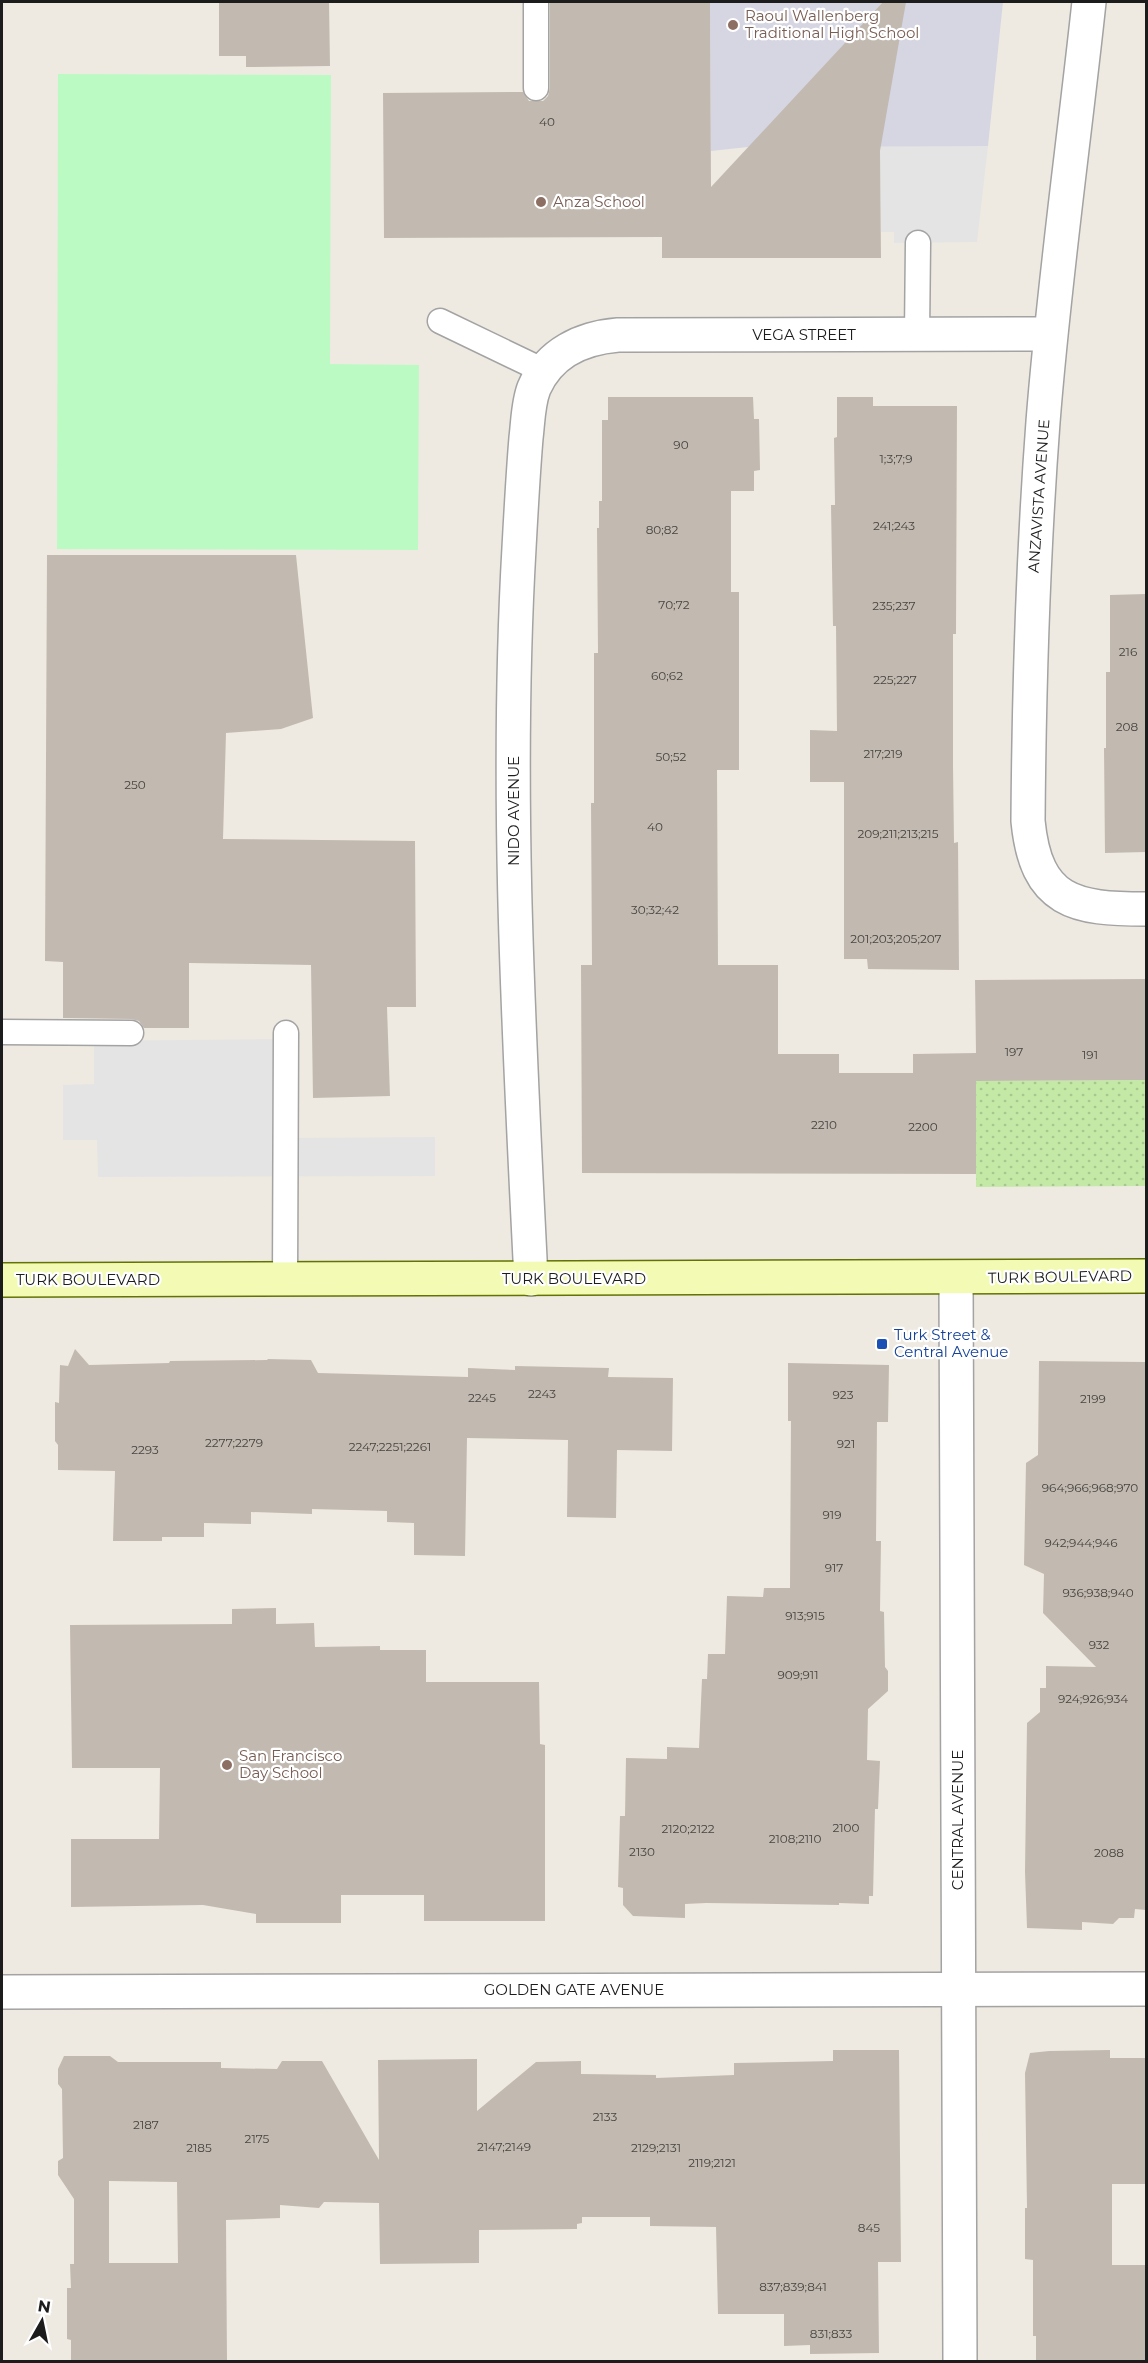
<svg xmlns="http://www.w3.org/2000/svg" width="1148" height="2363" viewBox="0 0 1148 2363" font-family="Montserrat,sans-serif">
  <defs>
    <pattern id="garden-dots" width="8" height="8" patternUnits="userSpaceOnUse" patternTransform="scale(1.5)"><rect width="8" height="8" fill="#c4e9a6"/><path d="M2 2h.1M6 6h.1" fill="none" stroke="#a8c78e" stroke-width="1.8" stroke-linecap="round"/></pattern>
  </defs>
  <rect width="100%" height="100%" fill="#eeeae1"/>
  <path fill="#bcfac4" d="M 58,74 L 331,75 L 330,364 L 419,365 L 418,550 L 57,549 Z"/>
  <path fill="url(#garden-dots)" d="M 1146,1080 L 1146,1186 L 976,1187 L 976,1081 Z"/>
  <path fill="#e4e4e4" d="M 881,146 L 988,146 L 977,242 L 894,243 L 894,232 L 881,232 L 880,163 L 878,163 Z
    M 280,1039 L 281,1138 L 435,1137 L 435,1176 L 98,1177 L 97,1140 L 63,1140 L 63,1085 L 94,1084 L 94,1041 Z"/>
  <path fill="#d6d6e3" d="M 710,2 L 1003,2 L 988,146 L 748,147 L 711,151 Z"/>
  <path fill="#c2bab1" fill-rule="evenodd" d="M 219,2 L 329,2 L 330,66 L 246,67 L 246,56 L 219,56 Z
    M 550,2 L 710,2 L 711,187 L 883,2 L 906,2 L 880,151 L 881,258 L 662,258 L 662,237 L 384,238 L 383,93 L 523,92 L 529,101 L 543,101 L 548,96 L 550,88 Z
    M 608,397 L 753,397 L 754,419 L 759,419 L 760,470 L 754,471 L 754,491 L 731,491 L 731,592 L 739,592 L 739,770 L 717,770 L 718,965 L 778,965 L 778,1054 L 839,1054 L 839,1073 L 913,1073 L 913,1054 L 976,1053 L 975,980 L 1146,979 L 1146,1080 L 976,1081 L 976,1174 L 582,1173 L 581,965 L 592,965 L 591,803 L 594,803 L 594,653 L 598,653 L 597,528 L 599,528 L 599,501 L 602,501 L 602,420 L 608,420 Z
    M 837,397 L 873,397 L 873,406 L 957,406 L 956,634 L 953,634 L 953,766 L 954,843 L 958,842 L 959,970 L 868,969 L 867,959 L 844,959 L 844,782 L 810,782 L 810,730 L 837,731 L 836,626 L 833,626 L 831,505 L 835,505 L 834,438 L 837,437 Z
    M 47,555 L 296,555 L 313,718 L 281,729 L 226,733 L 223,839 L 415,841 L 416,1007 L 387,1007 L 390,1096 L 313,1098 L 311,965 L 189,963 L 189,1028 L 144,1028 L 139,1021 L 131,1019 L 63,1018 L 63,962 L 45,961 Z
    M 1146,594 L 1146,852 L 1105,853 L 1104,748 L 1106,748 L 1106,672 L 1110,672 L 1110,595 Z
    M 75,1349 L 89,1365 L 169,1363 L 170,1361 L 267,1360 L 268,1359 L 311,1360 L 318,1373 L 468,1377 L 468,1368 L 515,1370 L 515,1366 L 609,1368 L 608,1377 L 673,1378 L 672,1451 L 617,1450 L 616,1518 L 567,1517 L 568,1440 L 467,1438 L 465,1556 L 414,1555 L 414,1523 L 387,1522 L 387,1511 L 312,1509 L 312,1514 L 251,1512 L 251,1524 L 204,1523 L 204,1537 L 162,1537 L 162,1541 L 113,1541 L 115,1471 L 58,1470 L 58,1445 L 55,1441 L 55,1402 L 59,1403 L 60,1365 L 68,1366 Z
    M 1039,1361 L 1146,1362 L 1146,1910 L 1135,1909 L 1134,1918 L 1119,1918 L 1113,1924 L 1082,1922 L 1082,1930 L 1027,1928 L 1025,1872 L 1027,1723 L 1040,1712 L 1040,1688 L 1046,1688 L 1046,1666 L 1096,1667 L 1043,1613 L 1044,1574 L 1024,1565 L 1026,1463 L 1038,1455 Z
    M 788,1363 L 889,1365 L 888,1422 L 877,1422 L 876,1541 L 881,1541 L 880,1611 L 884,1612 L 885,1667 L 888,1671 L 888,1691 L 868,1709 L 867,1760 L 880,1761 L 878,1809 L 875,1809 L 873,1896 L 869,1896 L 869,1904 L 839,1903 L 839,1905 L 706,1903 L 685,1904 L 685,1918 L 633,1916 L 623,1905 L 623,1888 L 618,1887 L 620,1816 L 625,1816 L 626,1758 L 667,1759 L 667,1747 L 699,1748 L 702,1679 L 707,1679 L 708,1654 L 725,1654 L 727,1596 L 763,1597 L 764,1588 L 790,1588 L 791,1421 L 788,1421 Z
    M 276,1608 L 276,1624 L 314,1623 L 315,1647 L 380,1646 L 380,1650 L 426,1650 L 426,1682 L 539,1682 L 540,1744 L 545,1745 L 545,1921 L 424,1921 L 424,1895 L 341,1895 L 341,1923 L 256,1923 L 256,1914 L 203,1905 L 71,1907 L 71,1839 L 159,1839 L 160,1768 L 72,1768 L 70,1625 L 232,1624 L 232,1609 Z
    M 833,2050 L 899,2050 L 901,2262 L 878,2262 L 879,2353 L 810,2354 L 810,2345 L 784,2346 L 784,2314 L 718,2314 L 716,2227 L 650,2226 L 650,2217 L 582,2217 L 582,2223 L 577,2224 L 577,2229 L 479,2230 L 479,2263 L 380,2264 L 379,2203 L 324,2202 L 319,2208 L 280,2205 L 280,2218 L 226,2220 L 227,2361 L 71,2361 L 71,2340 L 67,2339 L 67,2288 L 71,2288 L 70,2264 L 74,2264 L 74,2199 L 58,2175 L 58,2161 L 63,2158 L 62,2089 L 58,2084 L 58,2069 L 64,2056 L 110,2056 L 118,2062 L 221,2062 L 221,2068 L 277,2069 L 282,2061 L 322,2061 L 379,2160 L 378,2060 L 477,2059 L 477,2111 L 536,2062 L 581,2061 L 581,2074 L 656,2075 L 656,2078 L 734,2075 L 734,2063 L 833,2061 ZM 109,2181 L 177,2182 L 178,2263 L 109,2263 Z
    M 1110,2050 L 1110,2058 L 1146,2058 L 1146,2184 L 1112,2184 L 1112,2265 L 1145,2265 L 1146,2268 L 1146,2361 L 1036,2361 L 1036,2336 L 1033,2336 L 1033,2260 L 1025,2259 L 1025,2208 L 1027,2208 L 1025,2073 L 1030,2053 L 1049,2051 Z"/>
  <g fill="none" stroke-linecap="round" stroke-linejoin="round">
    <g stroke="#a3a3a3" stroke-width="27">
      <path id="service" d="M 536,88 L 536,2
        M 440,321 L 544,371
        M 917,335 L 918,243
        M 2,1032 L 131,1033
        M 285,1280 L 286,1033"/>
    </g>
    <g stroke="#a3a3a3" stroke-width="36">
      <path id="minor" d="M 1089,2 C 1074,142 1054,281 1043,422 C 1033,555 1029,688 1028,821 C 1036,903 1075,909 1146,909
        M 956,1278 L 960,2362
        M 531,1279 C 519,1036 505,791 519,548 C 521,511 523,474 526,438 C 528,422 528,403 534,388 C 549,353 582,338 618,335 L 1051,334"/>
    </g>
    <g stroke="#a3a3a3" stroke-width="36">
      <path id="tertiary" d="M 2,1992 L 1146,1989"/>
    </g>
    <g stroke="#627203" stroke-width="36">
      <path id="secondary" d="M 2,1280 L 1146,1276"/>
    </g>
    <use href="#service" stroke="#fff" stroke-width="24"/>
    <use href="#minor" stroke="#fff" stroke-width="33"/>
    <use href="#tertiary" stroke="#fff" stroke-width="33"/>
    <use href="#secondary" stroke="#f3fab3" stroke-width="33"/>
  </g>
  <g fill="#8d6e63" stroke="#fff" stroke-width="2">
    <circle cx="733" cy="25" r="6"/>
    <circle cx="541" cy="202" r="6"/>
    <circle cx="227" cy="1765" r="6"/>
  </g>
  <rect fill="#1a4fb4" stroke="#fff" stroke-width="2" x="876" y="1338" width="12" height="12" rx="3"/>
  <g text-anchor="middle" stroke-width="4.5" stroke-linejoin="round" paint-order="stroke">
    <g font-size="12" fill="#464441">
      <text x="547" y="126">40</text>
      <text x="681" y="449">90</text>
      <text x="896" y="463">1;3;7;9</text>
      <text x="894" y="530">241;243</text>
      <text x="662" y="534">80;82</text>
      <text x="674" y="609">70;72</text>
      <text x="894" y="610">235;237</text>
      <text x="1128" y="656">216</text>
      <text x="667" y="680">60;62</text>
      <text x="895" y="684">225;227</text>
      <text x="1127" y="731">208</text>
      <text x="883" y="758">217;219</text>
      <text x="671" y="761">50;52</text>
      <text x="135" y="789">250</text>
      <text x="655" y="831">40</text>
      <text x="898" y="838">209;211;213;215</text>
      <text x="655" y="914">30;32;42</text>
      <text x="896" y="943">201;203;205;207</text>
      <text x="1014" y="1056">197</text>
      <text x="1090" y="1059">191</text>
      <text x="824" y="1129">2210</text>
      <text x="923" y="1131">2200</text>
      <text x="542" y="1398">2243</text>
      <text x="843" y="1399">923</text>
      <text x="482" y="1402">2245</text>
      <text x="1093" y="1403">2199</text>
      <text x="234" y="1447">2277;2279</text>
      <text x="846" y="1448">921</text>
      <text x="390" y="1451">2247;2251;2261</text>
      <text x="145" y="1454">2293</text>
      <text x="1090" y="1492">964;966;968;970</text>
      <text x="832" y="1519">919</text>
      <text x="1081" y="1547">942;944;946</text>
      <text x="834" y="1572">917</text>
      <text x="1098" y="1597">936;938;940</text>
      <text x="805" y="1620">913;915</text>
      <text x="1099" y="1649">932</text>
      <text x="798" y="1679">909;911</text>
      <text x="1093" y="1703">924;926;934</text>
      <text x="846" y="1832">2100</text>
      <text x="688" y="1833">2120;2122</text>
      <text x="795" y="1843">2108;2110</text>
      <text x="642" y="1856">2130</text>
      <text x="1109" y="1857">2088</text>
      <text x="605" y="2121">2133</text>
      <text x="146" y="2129">2187</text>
      <text x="257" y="2143">2175</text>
      <text x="504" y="2151">2147;2149</text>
      <text x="199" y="2152">2185</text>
      <text x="656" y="2152">2129;2131</text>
      <text x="712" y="2167">2119;2121</text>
      <text x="869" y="2232">845</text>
      <text x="793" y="2291">837;839;841</text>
      <text x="831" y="2338">831;833</text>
    </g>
    <g font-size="15" fill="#785e54" stroke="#fff" text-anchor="start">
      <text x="745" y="21">Raoul Wallenberg<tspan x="745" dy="17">Traditional High School</tspan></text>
      <text x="553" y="207">Anza School</text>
      <text x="239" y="1761">San Francisco<tspan x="239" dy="17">Day School</tspan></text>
    </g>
    <g font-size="15" fill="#1c1c1c" stroke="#fff">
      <text x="804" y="340">VEGA STREET</text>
      <text transform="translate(1039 496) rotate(-86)" y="5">ANZAVISTA AVENUE</text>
      <text transform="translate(514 811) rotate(-90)" y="5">NIDO AVENUE</text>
      <text transform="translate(1060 1277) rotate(-1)" y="5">TURK BOULEVARD</text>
      <text x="574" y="1284">TURK BOULEVARD</text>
      <text x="88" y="1285">TURK BOULEVARD</text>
      <text transform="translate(958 1820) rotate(-90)" y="5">CENTRAL AVENUE</text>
      <text x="574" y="1995">GOLDEN GATE AVENUE</text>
    </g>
    <g font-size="15" fill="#164399" stroke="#fff" text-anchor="start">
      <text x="894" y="1340">Turk Street &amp;<tspan x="894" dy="17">Central Avenue</tspan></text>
    </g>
  </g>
  <rect width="1148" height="2363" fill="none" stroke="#1c1c1c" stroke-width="6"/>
  <g transform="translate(42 2321) rotate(9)" stroke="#ffffff" stroke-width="4.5" paint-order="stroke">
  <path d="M0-4.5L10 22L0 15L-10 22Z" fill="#1c1c1c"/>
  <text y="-9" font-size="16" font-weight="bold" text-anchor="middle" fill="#1c1c1c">N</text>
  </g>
</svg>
